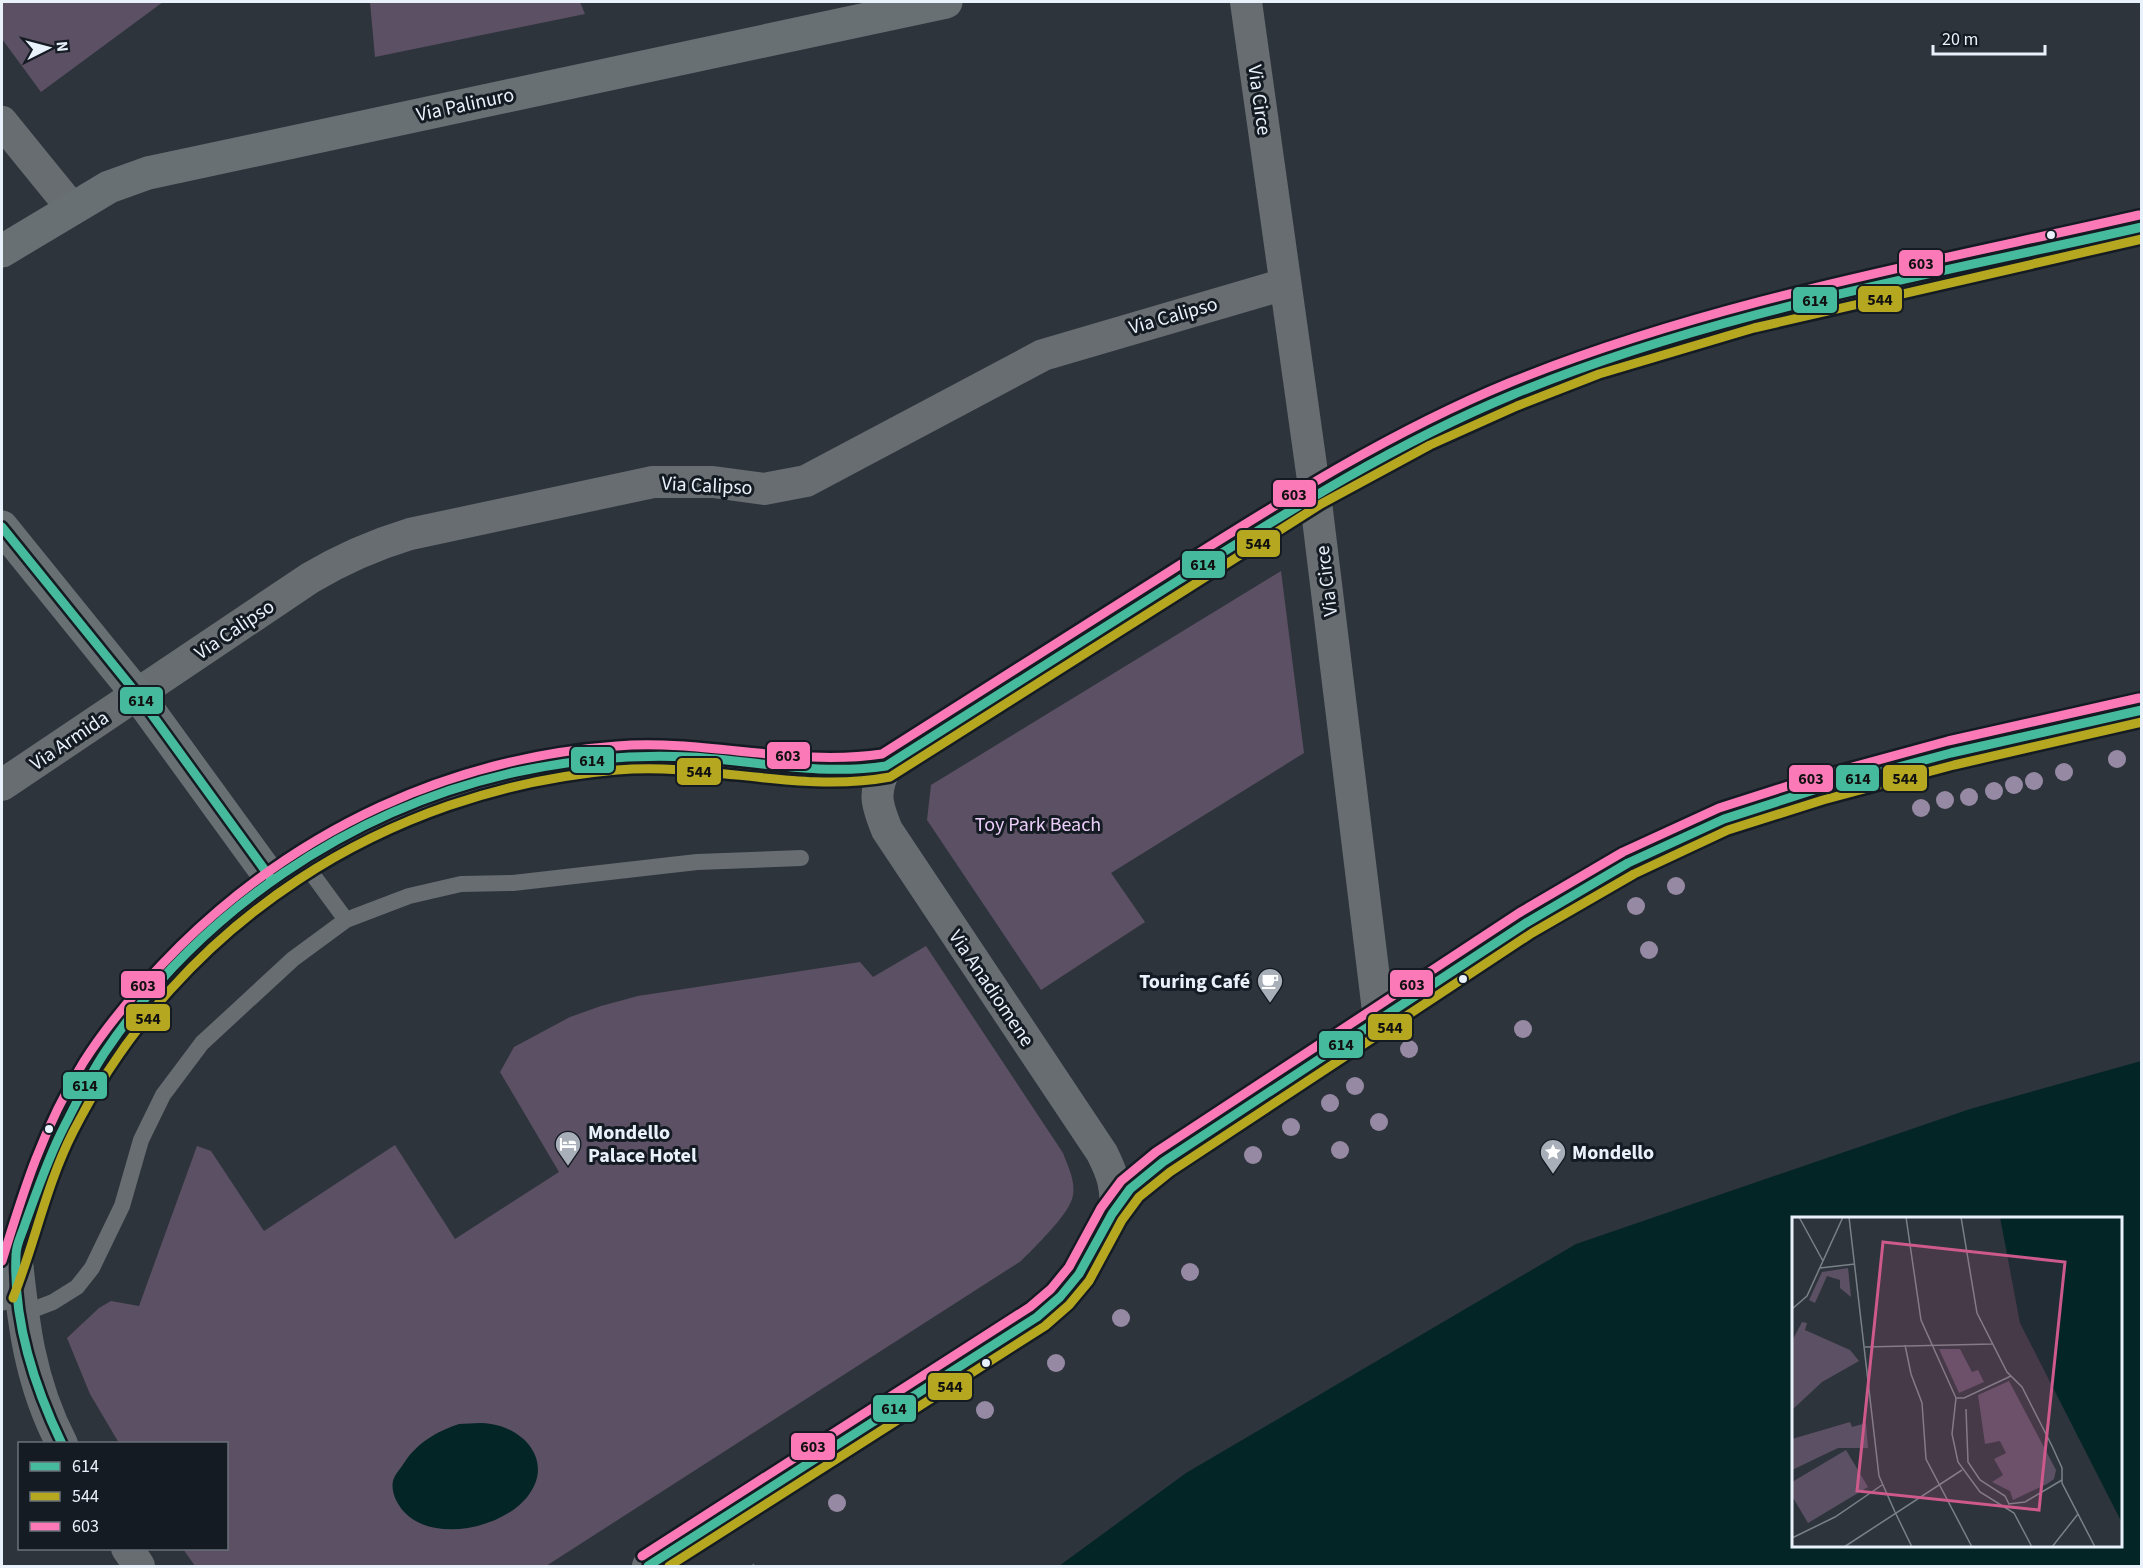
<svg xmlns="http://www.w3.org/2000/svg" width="2143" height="1568" viewBox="0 0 2143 1568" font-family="'Source Sans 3',sans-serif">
  <rect width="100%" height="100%" fill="#2e343c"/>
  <path fill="#5c5064" d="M 2,2 L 163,2 L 41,92 L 2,39 Z
    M 370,2 L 580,2 L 585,14 L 375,57 Z
    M 1281,571 L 1304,753 L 1111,873 L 1145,922 L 1041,990 L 927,820 L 931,785 Z
    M 926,946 L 1063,1153 C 1068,1167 1077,1183 1072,1199 C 1067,1216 1034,1248 1021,1261 L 546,1566 L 195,1566 L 183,1549 L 226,1548 L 226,1444 L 119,1443 L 90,1394 L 67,1338 L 99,1308 L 111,1301 L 139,1306 L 197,1146 L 211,1151 L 264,1231 L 395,1145 L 455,1239 L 559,1172 L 500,1072 L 514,1047 L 570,1017 L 601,1006 L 638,996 L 860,962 L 873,977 Z"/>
  <path fill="#042526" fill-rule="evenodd" d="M 2141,1061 L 2141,1566 L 1059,1566 L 1186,1473 L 1576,1244 L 1970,1109 ZM 1794,1218 L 2120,1218 L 2120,1546 L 1794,1546 Z
    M 459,1424 C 469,1424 481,1422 491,1424 C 525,1429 552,1461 530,1493 C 505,1531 419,1548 396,1500 C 393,1494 391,1485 394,1478 C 396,1473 401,1468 404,1463 C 418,1442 436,1432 459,1424 Z"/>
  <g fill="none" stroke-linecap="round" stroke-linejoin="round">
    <path stroke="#696e72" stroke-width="4" stroke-dasharray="3 3" stroke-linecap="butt" d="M 752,1565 L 753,1566"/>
    <path stroke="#676d71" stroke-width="16" d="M 302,860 L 346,920
      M 22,1314 L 53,1302 L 77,1287 L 92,1268 L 122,1206 L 141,1140 L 163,1095 L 202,1043 L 293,959 L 346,920 L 409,896 L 461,884 L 513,883 L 697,862 L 801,858"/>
    <path stroke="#676d71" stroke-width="32" d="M 1246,2 L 1315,494 L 1379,1019
      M 2,122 L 71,207
      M 886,766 C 873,793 876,803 887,830 L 1102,1153 C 1112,1173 1117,1187 1115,1209
      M 2,785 L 310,578 C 342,559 374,545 410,534 L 653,482 L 713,482 L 764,489 L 806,481 L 1043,355 L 1285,284
      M 16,1252 C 23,1321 29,1381 62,1444
      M 127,1548 L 139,1566
      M 648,1566 L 1037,1317 L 1060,1297 L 1079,1274 L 1112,1214 L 1130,1189 L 1163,1162 L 1526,923 L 1628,863 L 1724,819 L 1820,788 L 1951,753 L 2142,710"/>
    <path stroke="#697074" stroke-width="33" d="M 2,251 L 109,187 L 148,173 L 946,2
      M 2,527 L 137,694 L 272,880
      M 2,1294 C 19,1254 27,1210 43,1169 C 54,1141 70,1112 84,1086 C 107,1044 138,1007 171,972 C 291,844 441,771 616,758 C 659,755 701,757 743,762 C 791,767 837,775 886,766 L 1315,494 L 1425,434 L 1512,395 L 1595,363 L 1674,337 L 1751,316 L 2142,227"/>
    <g stroke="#151b22" stroke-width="14">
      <path id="bus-1" d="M 2,527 L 137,694 L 272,880
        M 62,1444 C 34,1386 13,1320 16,1255 C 16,1244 22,1234 25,1224 C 37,1191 48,1158 64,1127 C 77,1102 89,1076 105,1052 C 200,911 349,809 516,772 C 572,760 633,754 691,757 C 757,761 820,776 886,766 C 984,704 1081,642 1179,580 C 1287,512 1394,444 1512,395 C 1711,312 1932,275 2142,227
        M 648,1566 L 1037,1317 L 1060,1297 L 1079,1274 L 1112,1214 L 1130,1189 L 1163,1162 L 1526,923 L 1628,863 L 1724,819 L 1820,788 L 1951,753 L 2142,710"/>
    </g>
    <g stroke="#151b22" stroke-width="14">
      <path id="bus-2" d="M 13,1298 C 35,1243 46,1185 73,1132 C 179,923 385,790 617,770 C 708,762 800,794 890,777 L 1321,504 L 1430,445 L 1517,406 L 1599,374 L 1754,328 L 2142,239
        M 669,1566 L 1045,1326 L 1069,1305 L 1089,1281 L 1122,1220 L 1139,1197 L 1170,1172 L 1532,933 L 1634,874 L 1728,830 L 1823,800 L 1954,765 L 2142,722"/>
    </g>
    <g stroke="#151b22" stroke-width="14">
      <path id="bus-3" d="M 2,1261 C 24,1189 43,1128 83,1063 C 110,1020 144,982 180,946 C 299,829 450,758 617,746 C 706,739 794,767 882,754 C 980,692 1077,630 1175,568 C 1283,500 1390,432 1509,383 C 1711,301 1928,263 2139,215
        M 642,1556 L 1030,1307 L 1051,1289 L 1069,1267 L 1101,1208 L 1121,1181 L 1156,1152 L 1519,913 L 1623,852 L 1719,808 L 1816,777 L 1948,741 L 2139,698"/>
    </g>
    <use href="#bus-1" stroke="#46ba9c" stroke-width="9"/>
    <use href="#bus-2" stroke="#b5a820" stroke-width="9"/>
    <use href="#bus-3" stroke="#fc79b7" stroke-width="9"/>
  </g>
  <g fill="#9689a4">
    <circle cx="2117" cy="759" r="9"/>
    <circle cx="2064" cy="772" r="9"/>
    <circle cx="2034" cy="781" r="9"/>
    <circle cx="2014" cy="785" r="9"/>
    <circle cx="1994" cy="791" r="9"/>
    <circle cx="1969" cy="797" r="9"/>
    <circle cx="1945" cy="800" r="9"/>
    <circle cx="1921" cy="808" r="9"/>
    <circle cx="1676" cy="886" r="9"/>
    <circle cx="1636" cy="906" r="9"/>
    <circle cx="1649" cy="950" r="9"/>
    <circle cx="1523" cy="1029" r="9"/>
    <circle cx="1409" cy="1049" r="9"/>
    <circle cx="1355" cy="1086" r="9"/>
    <circle cx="1330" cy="1103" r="9"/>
    <circle cx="1379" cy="1122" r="9"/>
    <circle cx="1291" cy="1127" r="9"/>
    <circle cx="1340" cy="1150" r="9"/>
    <circle cx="1253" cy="1155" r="9"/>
    <circle cx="1190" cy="1272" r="9"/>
    <circle cx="1121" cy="1318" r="9"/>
    <circle cx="1056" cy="1363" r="9"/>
    <circle cx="985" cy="1410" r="9"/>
    <circle cx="837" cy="1503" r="9"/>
  </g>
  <defs>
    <g id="cafe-pin" transform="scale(1.35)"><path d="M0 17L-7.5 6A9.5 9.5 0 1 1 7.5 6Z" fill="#a8afb8" stroke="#151b22"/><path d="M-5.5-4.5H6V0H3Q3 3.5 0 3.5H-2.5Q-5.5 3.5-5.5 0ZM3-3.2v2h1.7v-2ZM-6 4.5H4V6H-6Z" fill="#fff"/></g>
    <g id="hotel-pin" transform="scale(1.35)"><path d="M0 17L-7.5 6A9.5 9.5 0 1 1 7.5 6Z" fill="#a8afb8" stroke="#151b22"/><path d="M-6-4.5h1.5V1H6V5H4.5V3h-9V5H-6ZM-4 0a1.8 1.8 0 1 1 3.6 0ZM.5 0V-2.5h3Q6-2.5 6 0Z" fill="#fff"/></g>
    <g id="sight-pin" transform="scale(1.35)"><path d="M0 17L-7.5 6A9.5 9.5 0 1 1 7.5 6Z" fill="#a8afb8" stroke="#151b22"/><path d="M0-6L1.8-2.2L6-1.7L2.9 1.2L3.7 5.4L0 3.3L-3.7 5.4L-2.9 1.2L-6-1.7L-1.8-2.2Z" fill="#fff"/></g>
  </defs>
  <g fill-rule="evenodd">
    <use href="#cafe-pin" x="1270" y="981"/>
    <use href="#hotel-pin" x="568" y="1144"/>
    <use href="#sight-pin" x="1553" y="1152"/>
  </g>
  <g fill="#e9f1fb" stroke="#151b22" stroke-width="2">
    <circle cx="2051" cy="235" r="5"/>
    <circle cx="1463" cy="979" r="5"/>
    <circle cx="49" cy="1129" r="5"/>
    <circle cx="986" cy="1363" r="5"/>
  </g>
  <g text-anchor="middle" stroke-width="6" stroke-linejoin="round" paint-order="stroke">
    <g font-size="20" fill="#e9f1fb" stroke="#151b22">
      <text transform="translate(1260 100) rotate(82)" y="7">Via Circe</text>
      <text transform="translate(465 104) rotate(-12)" y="7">Via Palinuro</text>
      <text transform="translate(1173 315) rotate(-16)" y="7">Via Calipso</text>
      <text transform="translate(707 485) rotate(3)" y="7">Via Calipso</text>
      <text transform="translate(1326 581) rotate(-97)" y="7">Via Circe</text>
      <text transform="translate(234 629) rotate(-34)" y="7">Via Calipso</text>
      <text transform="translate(69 740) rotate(-34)" y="7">Via Armida</text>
      <text transform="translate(992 988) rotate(56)" y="7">Via Anadiomene</text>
    </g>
    <g font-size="20" fill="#ebcef9" stroke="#151b22">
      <text x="1038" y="831">Toy Park Beach</text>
    </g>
    <g font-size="20" font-weight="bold" fill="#e9f1fb" stroke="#151b22" text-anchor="start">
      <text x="1250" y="988" text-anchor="end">Touring Café</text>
      <text x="588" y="1139">Mondello<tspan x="588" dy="23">Palace Hotel</tspan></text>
      <text x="1572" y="1159">Mondello</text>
    </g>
  </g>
  <g transform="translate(1792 1217)">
    <rect width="330" height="330" fill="#2e343c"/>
    <path d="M 56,51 L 59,80 L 48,71 L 48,63 L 35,59 L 23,86 L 17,83 L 30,55 ZM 10,105 L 15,106 L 13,113 L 58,133 L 67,144 L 30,165 L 0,193 L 0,124 ZM 147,132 L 168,132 L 180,155 L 186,153 L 192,165 L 167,176 ZM 217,164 L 264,253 L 262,262 L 255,267 L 221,283 L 218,274 L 200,265 L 211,258 L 202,242 L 214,236 L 208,224 L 193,227 L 186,178 ZM 58,205 L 60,210 L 74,206 L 76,231 L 46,231 L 0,253 L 0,222 ZM 54,233 L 76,270 L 16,306 L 0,279 L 0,265 Z" fill="#5c5064"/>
    <path d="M 208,0 L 330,0 L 330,306 L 228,106 Z" fill="#042526"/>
    <path fill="none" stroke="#798088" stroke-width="1.5" d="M 7,0 L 31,44M 57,0 L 87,259 L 103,295M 114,0 L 129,103 L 164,181 L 160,217 L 166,245 L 188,275 L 222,296 L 240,330M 169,0 L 185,96 L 215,155 L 230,170 L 260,229 L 270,251 L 270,266 L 303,330M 28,51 L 63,47M 0,92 L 15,79 L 51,0M 113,128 L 119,157 L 130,186 L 134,242 L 180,330M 73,130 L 200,127M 164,181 L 172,181 L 219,159M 174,192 L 176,245 L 188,263 L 213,279 L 217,287M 216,287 L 233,285 L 270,263M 103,295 L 120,330M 0,321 L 43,300 L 90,268M 52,330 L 170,253M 260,330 L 286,297"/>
    <path fill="#ce598b" fill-opacity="0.15" stroke="#ce598b" stroke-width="3" d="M 91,25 L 273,45 L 247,293 L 65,274 Z"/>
    <rect width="330" height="330" fill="none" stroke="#e9f1fb" stroke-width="3"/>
  </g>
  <g stroke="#151b22" stroke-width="2">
    <rect x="1898" y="249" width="46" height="28" rx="6" fill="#fc79b7"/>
    <rect x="1857" y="285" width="46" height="28" rx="6" fill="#b5a820"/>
    <rect x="1792" y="286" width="46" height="28" rx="6" fill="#46ba9c"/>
    <rect x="1272" y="479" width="45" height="29" rx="6" fill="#fc79b7"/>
    <rect x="1236" y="529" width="45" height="29" rx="6" fill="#b5a820"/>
    <rect x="1181" y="550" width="45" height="29" rx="6" fill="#46ba9c"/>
    <rect x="119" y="686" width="45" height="29" rx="6" fill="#46ba9c"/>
    <rect x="766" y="741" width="45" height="29" rx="6" fill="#fc79b7"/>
    <rect x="570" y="746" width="45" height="28" rx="6" fill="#46ba9c"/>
    <rect x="676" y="757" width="46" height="29" rx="6" fill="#b5a820"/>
    <rect x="1835" y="764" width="45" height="28" rx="6" fill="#46ba9c"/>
    <rect x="1882" y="764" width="46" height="28" rx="6" fill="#b5a820"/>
    <rect x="1788" y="764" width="46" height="29" rx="6" fill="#fc79b7"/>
    <rect x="1389" y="969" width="45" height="29" rx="6" fill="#fc79b7"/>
    <rect x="120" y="970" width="46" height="29" rx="6" fill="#fc79b7"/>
    <rect x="125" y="1003" width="46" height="29" rx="6" fill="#b5a820"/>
    <rect x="1367" y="1013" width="46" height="28" rx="6" fill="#b5a820"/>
    <rect x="1318" y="1030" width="46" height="29" rx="6" fill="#46ba9c"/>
    <rect x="62" y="1071" width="46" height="29" rx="6" fill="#46ba9c"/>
    <rect x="927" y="1372" width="46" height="29" rx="6" fill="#b5a820"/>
    <rect x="872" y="1394" width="45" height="29" rx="6" fill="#46ba9c"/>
    <rect x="790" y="1432" width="46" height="29" rx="6" fill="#fc79b7"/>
  </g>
  <g font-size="16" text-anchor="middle" font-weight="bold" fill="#111">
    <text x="1921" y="269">603</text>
    <text x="1880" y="305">544</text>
    <text x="1815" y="306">614</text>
    <text x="1294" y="500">603</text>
    <text x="1258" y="549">544</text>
    <text x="1203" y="570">614</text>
    <text x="141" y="706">614</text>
    <text x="788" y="761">603</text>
    <text x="592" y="766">614</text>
    <text x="699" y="777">544</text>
    <text x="1858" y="784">614</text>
    <text x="1905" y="784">544</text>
    <text x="1811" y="784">603</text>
    <text x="1412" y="990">603</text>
    <text x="143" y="991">603</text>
    <text x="148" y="1024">544</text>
    <text x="1390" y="1033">544</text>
    <text x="1341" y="1050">614</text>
    <text x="85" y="1091">614</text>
    <text x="950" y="1392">544</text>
    <text x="894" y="1414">614</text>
    <text x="813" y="1452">603</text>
  </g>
  <rect width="2143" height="1568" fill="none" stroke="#e9f1fb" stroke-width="6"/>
  <rect x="18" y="1442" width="210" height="108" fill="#151b22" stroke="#6a7179" stroke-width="1.5"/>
  <rect x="30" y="1462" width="30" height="9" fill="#46ba9c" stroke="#6a7179" stroke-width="1.5"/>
  <text x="72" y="1472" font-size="18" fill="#e9f1fb">614</text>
  <rect x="30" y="1492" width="30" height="9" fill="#b5a820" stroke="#6a7179" stroke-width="1.5"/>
  <text x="72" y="1502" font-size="18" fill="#e9f1fb">544</text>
  <rect x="30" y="1522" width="30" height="9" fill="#fc79b7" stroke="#6a7179" stroke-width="1.5"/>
  <text x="72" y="1532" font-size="18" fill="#e9f1fb">603</text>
  <g transform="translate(48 48) rotate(84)" stroke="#151b22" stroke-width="4.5" paint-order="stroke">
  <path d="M0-4.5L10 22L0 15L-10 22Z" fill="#e9f1fb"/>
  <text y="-9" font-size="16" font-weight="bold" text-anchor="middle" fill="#e9f1fb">N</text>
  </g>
  <path d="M1933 45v9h112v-9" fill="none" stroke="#e9f1fb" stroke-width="3"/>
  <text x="1942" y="45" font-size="18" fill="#e9f1fb" stroke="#151b22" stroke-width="4.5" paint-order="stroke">20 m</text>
</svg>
